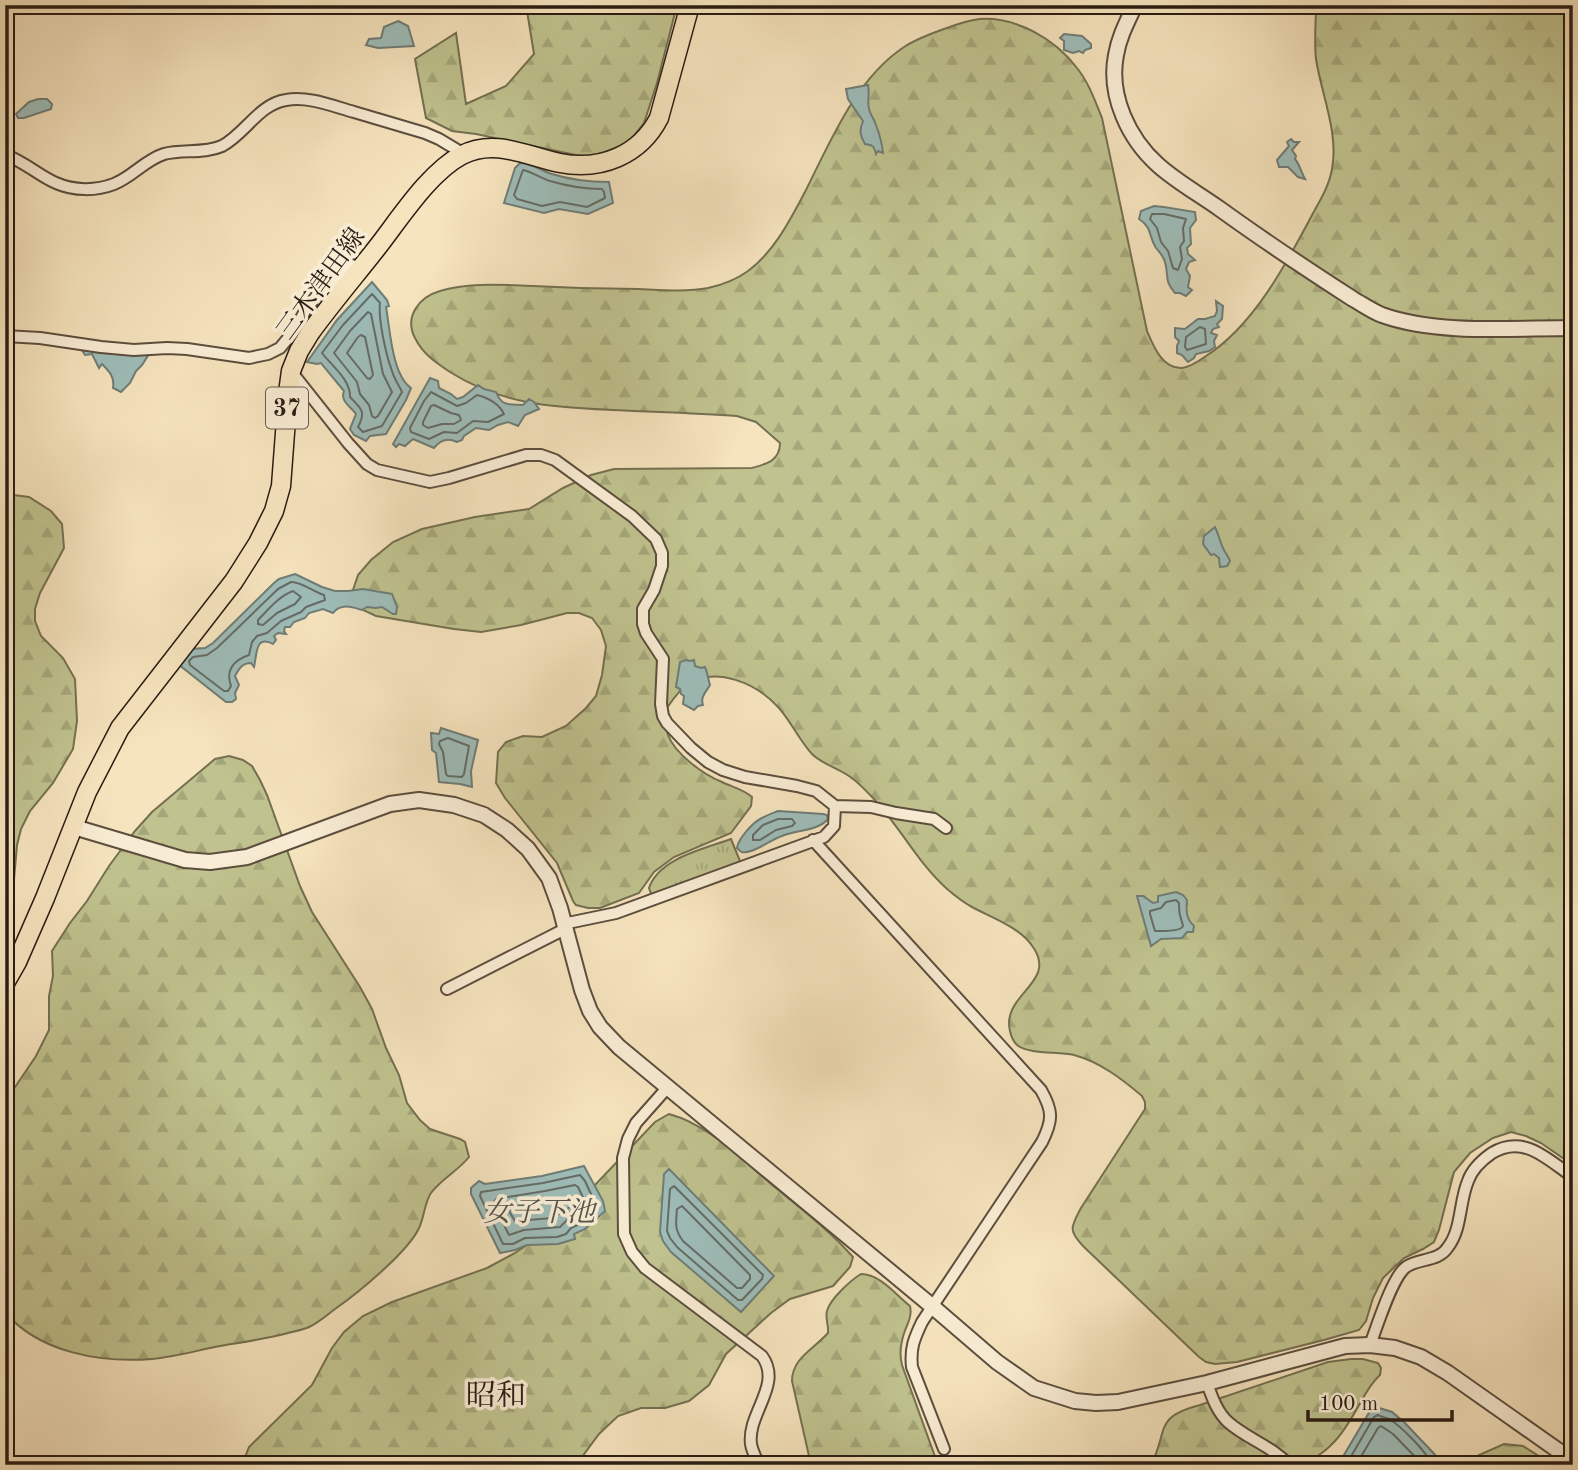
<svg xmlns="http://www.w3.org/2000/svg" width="1578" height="1470" viewBox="0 0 1578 1470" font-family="'Old Standard TT','Noto Serif JP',serif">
  <defs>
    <pattern id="forest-firs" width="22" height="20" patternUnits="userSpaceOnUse" patternTransform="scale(1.75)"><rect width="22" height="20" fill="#c0c38f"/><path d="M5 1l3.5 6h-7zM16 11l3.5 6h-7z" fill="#a5a77a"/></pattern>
    <pattern id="park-tufts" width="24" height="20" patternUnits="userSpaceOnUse" patternTransform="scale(1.75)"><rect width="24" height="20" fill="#c0c38f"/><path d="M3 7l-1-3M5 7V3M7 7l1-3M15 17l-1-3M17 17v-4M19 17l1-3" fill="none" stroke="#a5a77a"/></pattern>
  </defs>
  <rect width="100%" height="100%" fill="#f6e4be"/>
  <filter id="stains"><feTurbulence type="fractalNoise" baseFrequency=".00286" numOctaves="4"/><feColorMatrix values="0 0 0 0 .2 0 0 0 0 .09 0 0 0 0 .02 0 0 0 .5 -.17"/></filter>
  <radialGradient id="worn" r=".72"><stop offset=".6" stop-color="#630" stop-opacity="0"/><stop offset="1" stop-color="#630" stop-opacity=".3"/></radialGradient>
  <path fill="url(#forest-firs)" stroke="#747051" stroke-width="2" d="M 526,5 L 677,5 L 657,83 L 644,123 L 628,143 L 590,158 L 476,134 L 452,131 L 426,118 L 415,59 L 456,33 L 466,104 L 506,86 L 534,54 Z
    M 1316,5 L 1573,5 L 1573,1165 L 1541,1143 L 1526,1136 L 1511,1132 L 1493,1138 L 1470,1153 L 1454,1172 L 1439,1230 L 1434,1242 L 1423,1249 L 1404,1258 L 1383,1278 L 1373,1298 L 1366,1321 L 1359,1330 L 1324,1340 L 1237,1362 L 1215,1364 L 1206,1362 L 1199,1357 L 1083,1246 C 1068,1230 1071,1227 1081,1208 L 1145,1109 L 1145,1102 L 1142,1096 C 1122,1079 1100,1062 1074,1055 C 1058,1051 1030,1055 1017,1045 C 1013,1041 1011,1036 1010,1031 C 1001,994 1058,983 1033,947 C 1020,927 992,918 972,907 C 963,902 954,895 946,888 C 917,862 899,825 872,797 C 866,791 860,784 853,779 C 841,769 823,765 812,754 C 799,740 791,721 778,707 C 757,684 716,665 687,685 C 677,692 670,704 663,713 C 665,721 666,728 668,735 C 675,754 704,775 722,782 C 732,787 743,789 752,797 L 751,806 L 731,833 L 674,857 L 654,872 L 639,893 L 600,908 L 588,908 L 576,905 L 573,901 L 557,863 L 505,798 L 496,783 L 498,752 L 506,742 L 523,736 L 542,737 L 566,726 L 586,708 L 596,696 L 602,675 L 606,646 L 601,630 L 592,618 L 579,613 L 567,613 L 521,625 L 481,632 L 454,629 L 376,616 L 361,609 L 354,599 L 353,590 L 358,575 L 371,560 L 393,542 L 422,529 L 475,517 L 529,509 L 563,488 L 591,475 L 614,469 L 752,468 C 766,464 780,461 780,443 L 756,422 L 737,416 C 696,413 654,412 612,410 C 553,407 502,405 450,372 C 435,362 423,354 415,338 C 404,317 419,297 440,291 C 468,282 504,285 533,286 C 568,288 604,289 639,289 C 662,290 686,292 708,288 C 722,285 737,279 748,271 C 775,251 791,218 806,190 C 831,140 856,79 904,47 C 916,39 930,34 944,29 C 955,25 968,20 980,19 C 1017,17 1055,39 1077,68 C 1089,83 1095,101 1102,118 L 1147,331 C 1153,345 1162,369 1182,368 C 1190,367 1199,361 1206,356 C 1253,326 1285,266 1311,217 C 1319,202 1329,187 1332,169 C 1339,133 1321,93 1316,59 C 1314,41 1316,23 1316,5 Z
    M 5,494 L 29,497 L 51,511 L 62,524 L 64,548 L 40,593 L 35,609 L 35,621 L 41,636 L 63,658 L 75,679 L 77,721 L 73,749 L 53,783 L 30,811 L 21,829 L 17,845 L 8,948 L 5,956 Z
    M 229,756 L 243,760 L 252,766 L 260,780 L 267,795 L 300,886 L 312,912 L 360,987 L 372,1009 L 386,1048 L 399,1075 L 407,1103 L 420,1120 L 430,1129 L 460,1139 L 465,1142 L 469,1157 C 458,1171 441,1179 431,1193 C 425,1201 424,1218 419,1228 C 408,1252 358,1293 335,1309 C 327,1315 318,1323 309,1327 C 303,1330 295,1331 288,1333 C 266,1339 243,1342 220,1346 C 199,1350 174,1357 152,1359 C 102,1363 39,1353 5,1312 L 5,1102 L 36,1056 L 49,1030 L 49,996 L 53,976 L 52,951 L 70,923 L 87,901 L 109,866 L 135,831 L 152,812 L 215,759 Z
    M 669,1114 C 710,1125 743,1161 776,1188 C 803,1210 830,1231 853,1257 L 850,1267 L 833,1286 L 790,1299 L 771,1313 L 726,1354 L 709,1385 L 689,1401 L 665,1408 L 641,1408 L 618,1416 L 599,1434 L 576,1465 L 244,1465 L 244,1460 L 249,1447 L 312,1385 L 332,1348 L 344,1332 L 363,1316 L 392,1302 L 487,1268 L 515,1253 L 546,1232 L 595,1185 L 655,1122 Z
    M 861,1274 C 880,1274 896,1295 910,1306 C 913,1319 904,1328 902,1341 C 900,1349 900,1357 902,1365 L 938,1465 L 812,1465 L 809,1456 L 792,1381 C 792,1358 814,1349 828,1333 C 829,1326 825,1318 827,1311 C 830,1299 851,1280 861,1274 Z
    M 1351,1359 L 1363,1359 L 1378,1363 L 1381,1368 L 1380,1375 C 1370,1384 1364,1396 1358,1407 C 1347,1426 1337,1443 1319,1455 C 1309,1463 1298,1460 1288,1465 L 1151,1465 C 1169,1430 1153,1417 1200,1405 L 1328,1362 Z
    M 1504,1444 L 1523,1446 L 1553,1465 L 1467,1465 L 1479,1455 Z"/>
  <path fill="url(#park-tufts)" stroke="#747051" stroke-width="2" d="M 731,839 L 742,866 L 653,899 L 649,888 C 659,858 704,849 731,839 Z"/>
  <path fill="#9ebdb9" stroke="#6f7d77" stroke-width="2" d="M 398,21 L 408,26 L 414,46 L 378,48 L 366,45 L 369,39 L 381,38 L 384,27 Z
    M 1064,34 L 1082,36 L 1091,44 L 1091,48 L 1085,50 L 1083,53 L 1079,51 L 1073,53 L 1064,50 L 1064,41 L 1060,38 Z
    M 868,85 C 870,94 867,100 869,109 C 870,114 874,119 876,125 C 879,133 882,143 883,153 L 878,151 L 876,154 C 874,146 873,145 865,144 C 860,135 859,131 863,121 L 848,99 L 846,89 Z
    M 38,99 L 47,99 L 52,104 L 51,109 L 24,118 L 18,118 L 16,114 L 29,102 Z
    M 1291,139 L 1294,142 L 1299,142 L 1292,150 L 1296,156 L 1295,159 C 1300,165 1301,172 1305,179 L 1298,177 L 1288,167 L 1279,167 L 1277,160 L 1289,146 L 1287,142 Z
    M 520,163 C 532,163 541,171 552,174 C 571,180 589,182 609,182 L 613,203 L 588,214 L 559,209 L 544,213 L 504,203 L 515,168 Z
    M 1154,206 L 1164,207 L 1195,212 L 1196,220 L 1190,228 L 1191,244 L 1187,248 L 1188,254 L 1195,260 L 1189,262 L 1186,269 L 1190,276 L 1188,287 L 1192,290 L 1186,296 L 1180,293 L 1175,293 C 1164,281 1169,276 1165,262 C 1163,255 1160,253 1156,248 C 1148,236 1153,228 1139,219 L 1141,211 Z
    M 372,282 L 387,300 L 389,306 L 386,307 C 390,329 392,375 411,388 L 406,400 L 386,434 L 370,436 L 366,441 L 354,435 L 350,429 L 356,414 C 350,406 340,401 344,391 L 321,363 L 317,364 L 307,362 L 337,320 Z
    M 1216,301 L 1223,306 L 1222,319 L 1217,324 L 1219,327 L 1213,329 L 1211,333 L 1217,335 L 1214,341 L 1215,347 L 1209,351 L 1196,354 L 1194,358 L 1188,362 L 1182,355 L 1177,353 L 1177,346 L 1179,341 L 1175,337 L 1175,328 L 1185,329 L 1198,319 L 1205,319 L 1215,316 L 1217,311 Z
    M 80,347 L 149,354 L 142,365 L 136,371 L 130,383 L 121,392 L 113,388 C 115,377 109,371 102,364 L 99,368 L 92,354 L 85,355 Z
    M 430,378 L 438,381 L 439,388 L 451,394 L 457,399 L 463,397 L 478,385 L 484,389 L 496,392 C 502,407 509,404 523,405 L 529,399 L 534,402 L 539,409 L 525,415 L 518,426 L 508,422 L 498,425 L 489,430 L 476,428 L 464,436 L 462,440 L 457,442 C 447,437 440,440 434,448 L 413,439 L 405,446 L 399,444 L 396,447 L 393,444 Z
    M 1215,527 C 1218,533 1222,548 1225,552 C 1227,555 1229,558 1230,561 L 1227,566 L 1220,567 L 1219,558 L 1214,554 L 1211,555 L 1203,544 L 1204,536 Z
    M 295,574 L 322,587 L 335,591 L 348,591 L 363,589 L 392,594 L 397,607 L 396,614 L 393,614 L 382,607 L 376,608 L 367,607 L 362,610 C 352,607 341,603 333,613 L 323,609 L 309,613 L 305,618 L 294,622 L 290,627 L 285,627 L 284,631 L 286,634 L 278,633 L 274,636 L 276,640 L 273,644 C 255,634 257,655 254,667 L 251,663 C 242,663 239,669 235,676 L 239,685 L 235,693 L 236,699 L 232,702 L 226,702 L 178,664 L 190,649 L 205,648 L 213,643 L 274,583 L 279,579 Z
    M 686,660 L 690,661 L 694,660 L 695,666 L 701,668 L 705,667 C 708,674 708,679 710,685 C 706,692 700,697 703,705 L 698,706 L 694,710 L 683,704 L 684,696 L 681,694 L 680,689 L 676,687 L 680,662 Z
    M 441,728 L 478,740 L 471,771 L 472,787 L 460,784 L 439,782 L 436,753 L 432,750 L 431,733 L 439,734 Z
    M 778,811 L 823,814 L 827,815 L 828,819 C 818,831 796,830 782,836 C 770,840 759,850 747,852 C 741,853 741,852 737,848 C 738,839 753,822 762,818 C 767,815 773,813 778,811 Z
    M 1176,892 L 1183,895 L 1187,900 C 1186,910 1186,919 1194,926 L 1193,932 L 1187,932 L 1182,938 L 1161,939 L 1151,946 L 1137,896 L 1143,896 L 1153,903 L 1158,902 L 1158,896 Z
    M 584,1166 L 603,1201 L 605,1211 L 585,1229 L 574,1234 L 575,1239 L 558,1244 L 527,1245 L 515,1250 L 500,1253 L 471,1194 L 471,1188 L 479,1181 L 485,1184 L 542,1176 Z
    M 669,1169 L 774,1276 L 741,1312 L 671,1252 L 663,1241 L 660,1232 L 664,1174 Z
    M 1373,1406 L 1392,1412 L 1404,1422 L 1440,1460 L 1437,1465 L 1338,1465 Z"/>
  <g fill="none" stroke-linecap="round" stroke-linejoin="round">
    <path stroke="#646c66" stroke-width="2" d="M 523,170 C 532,172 541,178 550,181 C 567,186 584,189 602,189 L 604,192 L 605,198 L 587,207 L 560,202 L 542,206 L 517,199 L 514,195 Z
      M 1152,214 L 1164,214 L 1186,219 L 1183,228 L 1184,241 L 1180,247 L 1182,259 L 1178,270 L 1173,268 L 1168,251 L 1161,242 L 1157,228 L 1150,219 Z
      M 372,294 L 380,303 C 378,319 386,355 392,371 C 394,379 399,385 402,392 L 382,426 L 363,432 L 358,427 C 366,412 362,409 350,397 C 351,380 331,365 322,353 L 343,325 Z
      M 368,312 L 371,314 L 383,374 L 392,392 L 378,416 L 375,418 L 372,416 L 369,405 L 360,394 L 357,382 L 334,353 L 350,331 Z
      M 1200,327 L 1205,329 L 1206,344 L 1187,350 L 1185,347 L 1186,337 Z
      M 361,335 L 365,337 L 373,375 L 370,379 L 367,378 L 347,353 L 358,337 Z
      M 431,392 L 457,406 L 466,403 L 477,395 C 489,398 499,404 504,414 L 488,422 L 473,421 L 457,433 L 444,432 L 429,439 L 411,432 L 410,428 L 424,401 Z
      M 434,405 L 451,413 L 459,415 L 461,420 L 454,424 L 442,424 L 428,428 L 423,425 L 423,422 L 431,406 Z
      M 291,582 C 300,581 314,592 324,595 L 325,600 L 306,607 L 301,612 L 281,621 L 267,633 L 257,636 L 252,642 L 249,655 C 234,660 225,670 231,686 L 228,691 L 224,691 L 190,665 L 189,661 L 193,657 L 207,655 L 217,648 L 278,589 Z
      M 293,591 L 301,597 L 295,604 L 277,613 L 263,625 L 258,624 L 258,620 C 268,610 279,596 293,591 Z
      M 448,738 L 469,746 L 464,774 L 462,777 L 448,776 L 446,774 L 443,752 L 439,744 L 440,741 Z
      M 778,819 L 792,819 L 795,823 L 792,826 L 776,830 L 760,840 L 753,840 L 753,835 L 763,825 Z
      M 1176,900 L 1179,903 C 1179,906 1179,912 1180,915 C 1180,916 1183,925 1183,926 C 1181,932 1161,931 1155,931 L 1150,914 L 1150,911 L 1161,908 L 1166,902 Z
      M 580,1175 L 585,1181 L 597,1207 L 582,1223 L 571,1228 L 566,1234 L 557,1237 L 525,1238 L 513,1244 L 503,1244 L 480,1196 L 481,1192 L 543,1183 Z
      M 575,1185 L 578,1187 L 587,1206 L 577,1216 L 567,1220 L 560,1227 L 524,1230 L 509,1235 L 493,1203 L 496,1199 L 545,1191 Z
      M 674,1186 L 763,1275 L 762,1279 L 742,1300 L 738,1300 L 677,1247 L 670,1238 L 667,1231 L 670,1189 Z
      M 569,1197 L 572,1199 L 573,1205 L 553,1218 L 515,1221 L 509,1211 L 511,1207 Z
      M 682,1206 L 750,1275 L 750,1279 L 742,1288 L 737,1288 L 683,1241 C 674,1229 676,1223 677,1209 Z
      M 1346,1465 L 1374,1417 L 1378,1415 C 1379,1416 1387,1418 1389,1419 C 1401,1426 1427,1452 1432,1465
      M 1356,1465 L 1378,1428 L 1381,1426 L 1393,1434 L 1423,1465"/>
    <g stroke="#5c4e3e" stroke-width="14">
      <path id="minor" d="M 5,155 C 24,161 39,176 56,183 C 74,191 96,191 114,184 C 132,177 145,160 164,154 C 182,149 204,154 222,146 C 245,134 259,104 286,100 C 309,96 332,106 354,112 C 378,119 401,126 425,133 L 439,139 L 464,154
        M 5,336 L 40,338 L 101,347 L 134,350 L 167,348 L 187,349 L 249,358 L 268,354 L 280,348 L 294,331 L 305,311 L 318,294 L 330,285 L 346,266 L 352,265 L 360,269
        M 291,371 L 348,443 L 367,464 L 377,470 L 430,482 L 449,478 L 526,455 L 541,455 L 555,460 L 632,516 L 656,539 L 662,553 L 662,566 L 654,590 L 643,609 L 643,624 L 646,633 L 663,659 L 661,704 L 663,716 L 667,723 L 691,748 L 708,762 L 723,770 L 745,777 L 797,786 L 816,791 L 835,806 L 871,807 L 896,813 L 934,819 L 946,828
        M 813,840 L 1041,1090 C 1053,1111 1053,1120 1042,1142 L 922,1322 C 914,1339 910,1348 912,1367 L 944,1449
        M 563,924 L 616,913 L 824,837 L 834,826 L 835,806
        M 447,989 L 565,929
        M 667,1088 L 636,1123 L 628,1139 L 623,1158 L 624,1234 L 632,1252 L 645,1268 L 762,1356 C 783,1385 747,1413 751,1444 C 752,1451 756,1458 759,1465
        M 1370,1345 C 1377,1327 1392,1277 1406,1267 C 1418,1258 1439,1262 1448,1247 C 1462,1229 1459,1202 1468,1181 C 1472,1169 1482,1160 1492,1153 C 1524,1134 1547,1159 1573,1177
        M 1207,1383 C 1212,1397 1217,1412 1228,1422 C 1247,1439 1272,1446 1289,1465"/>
    </g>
    <g stroke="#5c4e3e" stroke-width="18">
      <path id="tertiary" d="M 1135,5 C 1127,22 1119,37 1116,55 C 1108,96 1129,139 1158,165 C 1177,182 1199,194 1220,209 C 1263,240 1308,270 1353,299 C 1362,304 1372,311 1382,315 C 1438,335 1513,328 1573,328
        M 74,827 L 185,860 L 210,862 L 247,857 L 390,804 L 419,800 L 454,805 L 484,815 L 507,830 L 528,849 L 549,878 L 560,908 L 582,990 L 590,1011 L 600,1027 L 619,1047 L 933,1307 L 997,1362 L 1034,1388 L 1075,1401 L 1096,1403 L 1118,1402 L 1207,1383 L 1345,1346 L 1370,1345 L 1395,1348 L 1421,1357 L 1448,1373 L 1573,1461"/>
    </g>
    <g stroke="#291c13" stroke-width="21">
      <path id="primary" d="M 5,983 L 17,962 L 45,898 L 87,792 L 120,728 L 234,581 L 258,543 L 274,511 L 281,486 L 288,393 L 291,371 L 299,351 L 310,333 C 331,304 354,277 376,249 C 399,220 429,172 462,155 C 495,138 526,156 560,163 C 601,171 640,155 659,118 L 690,5"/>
    </g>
    <use href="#minor" stroke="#f9edd5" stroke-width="10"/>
    <use href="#tertiary" stroke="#f9edd5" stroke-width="14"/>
    <use href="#primary" stroke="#f6e4be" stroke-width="18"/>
  </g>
  <g text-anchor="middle" stroke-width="7" stroke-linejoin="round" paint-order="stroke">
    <rect fill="#f9edd5" stroke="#675b4d" stroke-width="2" x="266" y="387.5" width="42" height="41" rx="5"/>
    <g font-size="24" font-weight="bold" fill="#291c13">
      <text x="287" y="416">37</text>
    </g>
    <g font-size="26" fill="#291c13" stroke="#f9edd5">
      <text transform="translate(320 283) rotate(-54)" y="9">三木津田線</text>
    </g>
    <g font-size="28" font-style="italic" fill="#52544d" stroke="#f9edd5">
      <text x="539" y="1221">女子下池</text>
    </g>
    <g font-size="30" fill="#291c13" stroke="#f9edd5">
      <text x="496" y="1405">昭和</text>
    </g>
  </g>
  <rect width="1578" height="1470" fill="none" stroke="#f6e4be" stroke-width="28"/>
  <rect x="7" y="7" width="1564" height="1456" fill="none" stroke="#291c13" stroke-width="3.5"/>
  <rect x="14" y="14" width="1550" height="1442" fill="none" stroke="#291c13" stroke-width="2"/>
  <path d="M1308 1410v10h144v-10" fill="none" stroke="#291c13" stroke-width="3.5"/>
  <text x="1319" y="1410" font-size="21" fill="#291c13" stroke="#f9edd5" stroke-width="5" paint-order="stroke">100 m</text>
  <rect width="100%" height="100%" filter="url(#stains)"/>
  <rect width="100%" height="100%" fill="url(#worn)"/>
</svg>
